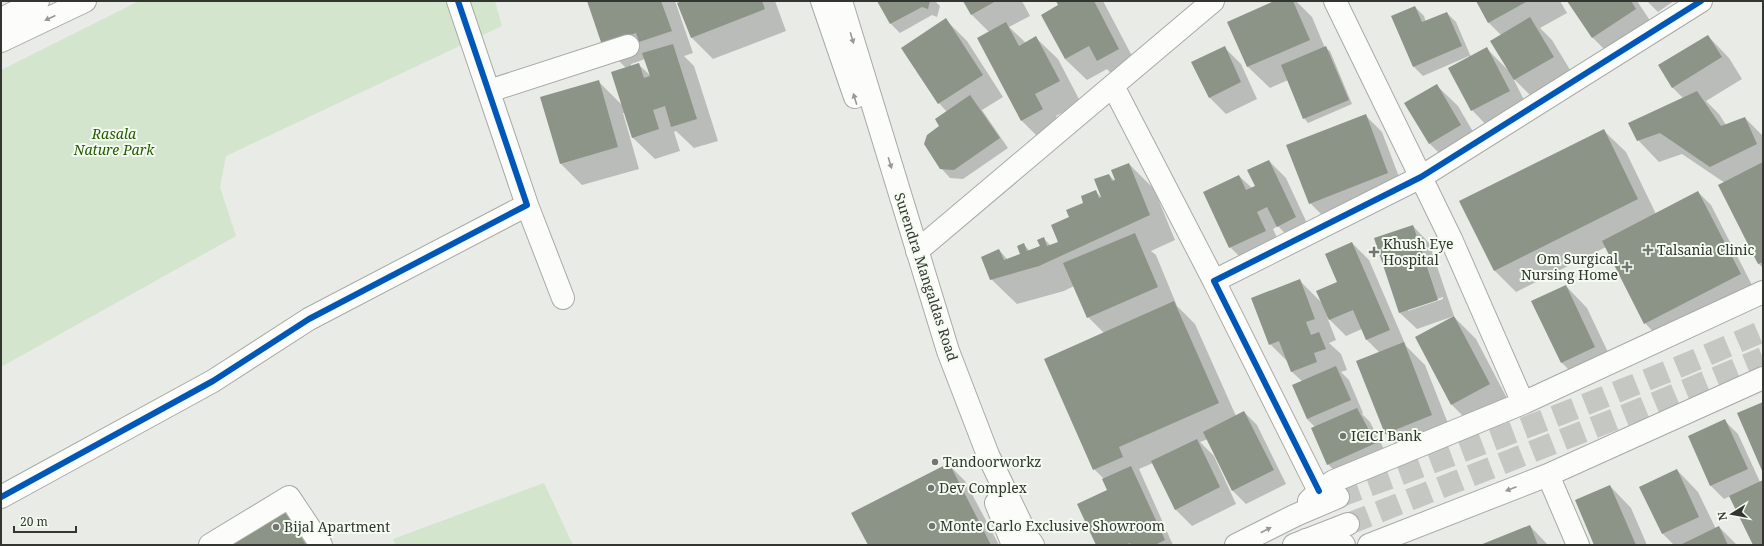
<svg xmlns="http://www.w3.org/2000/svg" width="1764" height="546" viewBox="0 0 1764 546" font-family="'Noto Serif',serif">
  <rect width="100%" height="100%" fill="#e8ebe6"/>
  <path fill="#d4e5cd" d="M 139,1 L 495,1 L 502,26 L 226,156 L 220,187 L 236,236 L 1,367 L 1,70 Z
    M 544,483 L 573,545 L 396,545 L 393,539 Z"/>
  <path fill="#0003" fill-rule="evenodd" d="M 588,1 L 675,1 L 693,53 L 684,56 L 694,66 L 718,141 L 694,148 L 676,131 L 674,132 L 680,151 L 655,159 L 633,138 L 625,113 L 623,113 L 639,169 L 582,185 L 561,164 L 598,81 L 622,105 L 626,68 L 603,45 ZM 645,59 L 651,76 L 638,64 L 631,66 L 631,64 Z
    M 685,1 L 775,1 L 786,31 L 713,59 L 692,38 L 678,4 Z
    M 879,1 L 935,1 L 940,6 L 937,17 L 932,15 L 900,33 L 891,24 Z
    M 964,1 L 1022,1 L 1030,16 L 1009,27 L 1026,43 L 1036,38 L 1058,59 L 1081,103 L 1056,116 L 1064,131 L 1043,142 L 1022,121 L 989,32 L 971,14 Z
    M 1057,1 L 1103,1 L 1140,71 L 1119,82 L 1107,69 L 1087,80 L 1065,59 L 1059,5 Z
    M 1277,1 L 1296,1 L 1312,17 L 1325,48 L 1330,51 L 1352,104 L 1308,123 L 1304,118 L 1288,80 L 1270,88 L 1248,67 L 1229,22 Z
    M 1477,1 L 1560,1 L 1567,13 L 1540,28 L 1552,40 L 1575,78 L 1536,101 L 1513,78 L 1530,112 L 1493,132 L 1472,110 L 1469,56 L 1423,76 L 1414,67 L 1393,17 L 1415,7 L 1424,16 L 1426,22 L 1447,13 L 1456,22 L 1471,57 L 1487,49 L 1508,70 L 1501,35 L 1488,22 Z
    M 1568,1 L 1637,1 L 1657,31 L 1614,59 L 1593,38 Z
    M 1647,1 L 1674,1 L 1658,12 Z
    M 946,20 L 967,41 L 1003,97 L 982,110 L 1008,148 L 963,179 L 950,178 L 941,168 L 941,126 L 947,112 L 939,103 Z
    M 1708,36 L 1729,58 L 1742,79 L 1706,101 L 1719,114 L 1726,125 L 1745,118 L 1763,136 L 1763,268 L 1759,264 L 1725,183 L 1682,154 L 1659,162 L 1638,140 L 1684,99 L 1672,87 Z
    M 1224,47 L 1241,64 L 1257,99 L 1226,114 L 1209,97 Z
    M 1436,85 L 1458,106 L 1482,147 L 1451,165 L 1430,144 L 1406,103 Z
    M 1365,115 L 1382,132 L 1404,190 L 1327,220 L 1310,203 Z
    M 1604,131 L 1626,152 L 1656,214 L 1698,192 L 1711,205 L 1753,287 L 1658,337 L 1645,323 L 1606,247 L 1516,292 L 1494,270 Z
    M 1269,161 L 1286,178 L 1312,234 L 1294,243 L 1278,226 L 1273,229 L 1282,248 L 1247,264 L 1230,247 L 1239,176 L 1252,188 L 1256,186 Z
    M 1129,164 L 1154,189 L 1175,240 L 1151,251 L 1156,255 L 1177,306 L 1195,324 L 1236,416 L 1244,412 L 1257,425 L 1286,484 L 1246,504 L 1233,491 L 1208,439 L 1200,442 L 1214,456 L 1236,504 L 1192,526 L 1175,509 L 1153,463 L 1139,469 L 1173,545 L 1097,545 L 1108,491 L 1104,479 L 1094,469 L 1104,333 L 1088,317 L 1074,286 L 1064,291 L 1017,304 L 991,279 L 999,250 L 1008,260 L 1021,254 L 1023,244 L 1030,251 L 1041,246 L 1043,238 L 1051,246 L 1059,242 L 1071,218 L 1095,191 L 1103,199 L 1109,175 L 1115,181 Z
    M 1413,226 L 1429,243 L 1454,316 L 1417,329 L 1400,313 ZM 1443,297 L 1443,299 L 1408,311 L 1408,309 Z
    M 1352,243 L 1369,260 L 1406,346 L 1425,365 L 1453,436 L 1407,455 L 1385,433 L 1380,353 L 1367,340 L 1362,329 L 1346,336 L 1327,317 L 1336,340 L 1329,343 L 1341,354 L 1347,370 L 1341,372 L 1349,380 L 1363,413 L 1362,414 L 1370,422 L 1388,457 L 1341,478 L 1328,464 L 1315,427 L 1307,419 L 1303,382 L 1292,372 L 1289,363 L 1270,344 L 1299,280 L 1322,303 L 1338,283 Z
    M 1566,286 L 1587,308 L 1616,369 L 1583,384 L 1562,363 L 1533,302 Z
    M 1454,317 L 1476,339 L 1511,406 L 1473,426 L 1452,405 Z
    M 1725,421 L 1738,434 L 1760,482 L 1763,481 L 1763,545 L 1755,545 L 1730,496 L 1724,499 L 1711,486 Z
    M 949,465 L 965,481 L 999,545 L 869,545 Z
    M 1677,470 L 1698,492 L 1716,529 L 1719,527 L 1737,545 L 1674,545 L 1663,534 L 1640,487 Z
    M 1610,486 L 1631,508 L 1647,545 L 1595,545 Z
    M 284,511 L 293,520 L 308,545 L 232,545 Z
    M 1530,526 L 1548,545 L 1483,545 Z"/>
  <path fill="#8c9487" d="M 587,1 L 661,1 L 672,31 L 639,42 L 636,33 L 602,45 Z
    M 682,1 L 762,1 L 765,9 L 691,38 L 677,3 Z
    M 877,1 L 930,1 L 928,9 L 922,7 L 890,24 Z
    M 963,1 L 996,1 L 971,15 Z
    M 1056,1 L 1094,1 L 1119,49 L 1097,61 L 1089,46 L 1065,59 L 1041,15 L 1058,5 Z
    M 1274,1 L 1293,1 L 1310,40 L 1247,67 L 1227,22 Z
    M 1476,1 L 1528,1 L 1488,23 Z
    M 1567,1 L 1631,1 L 1636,9 L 1592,38 Z
    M 1415,6 L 1422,22 L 1447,12 L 1462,46 L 1413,67 L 1391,16 Z
    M 1530,17 L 1554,57 L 1514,80 L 1490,41 Z
    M 946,18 L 983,75 L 938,104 L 901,48 Z
    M 1006,22 L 1019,46 L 1036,36 L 1060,81 L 1035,94 L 1043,109 L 1021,121 L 977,38 Z
    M 1708,35 L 1722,57 L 1672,88 L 1658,65 Z
    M 673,44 L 697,119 L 671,127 L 665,106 L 653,110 L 659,129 L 632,138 L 611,72 L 639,63 L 644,78 L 650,76 L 642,53 Z
    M 1225,46 L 1241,82 L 1209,98 L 1191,62 Z
    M 1326,46 L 1349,100 L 1303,119 L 1281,65 Z
    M 1487,47 L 1510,91 L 1471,111 L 1448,68 Z
    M 599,80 L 618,147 L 560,164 L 540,97 Z
    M 1437,84 L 1461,125 L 1429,144 L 1404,103 Z
    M 1697,91 L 1721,126 L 1745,117 L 1757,144 L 1710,167 L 1660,133 L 1637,141 L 1628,123 Z
    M 970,95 L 1000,138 L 954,170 L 940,169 L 924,144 L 927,135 L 939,126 L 935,119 Z
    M 1366,114 L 1388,173 L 1309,204 L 1286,145 Z
    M 1604,129 L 1638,199 L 1494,271 L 1459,201 Z
    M 1269,160 L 1296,217 L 1277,227 L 1267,207 L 1257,212 L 1266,231 L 1229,248 L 1203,192 L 1239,175 L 1246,190 L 1255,186 L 1247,170 Z
    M 1763,162 L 1763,262 L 1758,264 L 1718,185 Z
    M 1129,163 L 1150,215 L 1039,266 L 990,280 L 981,257 L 999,249 L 1004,260 L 1020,254 L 1017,246 L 1024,243 L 1027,251 L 1040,246 L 1037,240 L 1044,237 L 1047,246 L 1058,242 L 1051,225 L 1069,217 L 1066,210 L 1083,203 L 1081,196 L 1096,190 L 1099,198 L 1101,197 L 1094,179 L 1109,174 L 1112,181 L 1115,180 L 1111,170 Z
    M 1698,191 L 1741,274 L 1644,324 L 1602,241 Z
    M 1413,225 L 1438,300 L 1399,313 L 1374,238 Z
    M 1135,233 L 1158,287 L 1087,318 L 1063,263 Z
    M 1352,242 L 1390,330 L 1366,340 L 1353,310 L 1329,320 L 1316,291 L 1337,282 L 1325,254 Z
    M 1300,279 L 1315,319 L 1306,322 L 1311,335 L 1319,332 L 1326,349 L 1314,353 L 1317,362 L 1291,372 L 1279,341 L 1269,345 L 1251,298 Z
    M 1566,285 L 1595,347 L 1561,363 L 1531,301 Z
    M 1174,301 L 1219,403 L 1119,447 L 1123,457 L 1093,470 L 1044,359 Z
    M 1454,316 L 1490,384 L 1451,405 L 1415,337 Z
    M 1404,342 L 1432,415 L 1385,434 L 1356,361 Z
    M 1336,366 L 1351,400 L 1307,419 L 1292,385 Z
    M 1763,402 L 1763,473 L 1737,413 Z
    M 1357,408 L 1376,443 L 1327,465 L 1311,428 Z
    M 1244,411 L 1274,470 L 1232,491 L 1203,432 Z
    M 1725,419 L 1748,469 L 1710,486 L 1688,436 Z
    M 1197,439 L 1220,487 L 1175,510 L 1151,461 Z
    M 949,463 L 991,545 L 868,545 L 851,513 Z
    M 1131,466 L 1165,540 L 1155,545 L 1131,545 L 1130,543 L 1126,545 L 1096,545 L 1077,504 L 1107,490 L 1102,479 Z
    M 1677,469 L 1699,517 L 1662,534 L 1639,487 Z
    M 1763,480 L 1763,545 L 1753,545 L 1729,496 Z
    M 1610,485 L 1636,545 L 1594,545 L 1575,500 Z
    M 284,509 L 306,545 L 230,545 Z
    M 1530,525 L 1538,545 L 1480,545 Z
    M 1719,526 L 1728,545 L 1680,545 Z"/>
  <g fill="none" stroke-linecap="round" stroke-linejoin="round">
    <path stroke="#c4c7c2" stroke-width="22" stroke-dasharray="22 11" stroke-linecap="butt" d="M 1338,497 C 1481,445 1624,392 1763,331
      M 1348,524 L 1633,412 L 1763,358"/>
    <g stroke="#a8aaa6" stroke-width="24">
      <path id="minor" d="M 1335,1 L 1451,239 L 1523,403
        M 1113,86 L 1214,281
        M 489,91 L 628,46
        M 527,205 L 563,298
        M 917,251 L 1213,1
        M 1548,475 L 1578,545
        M 1319,491 L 1214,281 L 1421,177 L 1701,1
        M 1,497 L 213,381 L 309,319 L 527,205 L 458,1
        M 1309,501 L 1319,491 L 1334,481 L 1523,403 L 1763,292
        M 1306,540 L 1344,545
        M 210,545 L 289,497 L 321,545
        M 1369,545 L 1548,475 L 1763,378"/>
    </g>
    <g stroke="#a8aaa6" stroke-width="24">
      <path id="major" d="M 822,1 L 855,97
        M 841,1 L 948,351 L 988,455 L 1028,538 L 1033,545
        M 1,19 L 38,1
        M 1,41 L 85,1
        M 996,503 L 1013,545
        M 1236,545 L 1296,515 L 1338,497
        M 1294,545 L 1348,524"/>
    </g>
    <use href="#minor" stroke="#fcfcfb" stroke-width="22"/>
    <use href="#major" stroke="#fcfcfb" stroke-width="22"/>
    <g stroke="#f4fcf1" stroke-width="8">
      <path id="cycleway" d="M 1319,491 L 1214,281 L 1421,177 L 1701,1
        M 1,497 L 213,381 L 309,319 L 527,205 L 458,1"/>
    </g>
    <use href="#cycleway" stroke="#0057b8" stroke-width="6"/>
  </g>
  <defs><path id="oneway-solid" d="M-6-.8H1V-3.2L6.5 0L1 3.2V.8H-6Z"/></defs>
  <g fill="#989896">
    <use href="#oneway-solid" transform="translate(50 18) rotate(155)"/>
    <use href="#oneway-solid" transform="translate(852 38) rotate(73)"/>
    <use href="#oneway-solid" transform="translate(855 99) rotate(-107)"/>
    <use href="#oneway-solid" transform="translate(890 163) rotate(73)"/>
    <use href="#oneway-solid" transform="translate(1511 489) rotate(159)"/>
    <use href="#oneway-solid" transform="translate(1266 530) rotate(-27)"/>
  </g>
  <g fill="#727570" stroke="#f4fcf1" stroke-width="1.5">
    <path d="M1646 244h4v4h4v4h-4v4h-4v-4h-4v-4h4z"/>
    <path d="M1372 246h4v4h4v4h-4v4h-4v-4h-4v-4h4z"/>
    <path d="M1625 261h4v4h4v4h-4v4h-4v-4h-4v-4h4z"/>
    <circle cx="1343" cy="436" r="4"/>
    <circle cx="935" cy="462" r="4"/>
    <circle cx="931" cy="488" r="4"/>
    <circle cx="932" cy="526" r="4"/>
    <circle cx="276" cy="527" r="4"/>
  </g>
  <g text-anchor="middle" stroke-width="4" stroke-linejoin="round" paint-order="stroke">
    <g font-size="14" font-style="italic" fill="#255800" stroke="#f4fcf1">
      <text x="114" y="139">Rasala<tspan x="114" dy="16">Nature Park</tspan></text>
    </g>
    <g font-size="14" fill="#333531" stroke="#f4fcf1" text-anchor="start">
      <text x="1383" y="249">Khush Eye<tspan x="1383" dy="16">Hospital</tspan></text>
      <text x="1657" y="255">Talsania Clinic</text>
      <text x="1618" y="264" text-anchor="end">Om Surgical<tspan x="1618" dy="16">Nursing Home</tspan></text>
      <text x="1351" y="441">ICICI Bank</text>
      <text x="943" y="467">Tandoorworkz</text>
      <text x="939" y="493">Dev Complex</text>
      <text x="940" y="531">Monte Carlo Exclusive Showroom</text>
      <text x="284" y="532">Bijal Apartment</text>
    </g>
    <g font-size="14" fill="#333531" stroke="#f4fcf1">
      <text transform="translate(926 277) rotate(72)" y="5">Surendra Mangaldas Road</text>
    </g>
  </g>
  <rect width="1764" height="546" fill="none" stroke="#333531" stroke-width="4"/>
  <g transform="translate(1732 514) rotate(259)" stroke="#f4fcf1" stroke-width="3" paint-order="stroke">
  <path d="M0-3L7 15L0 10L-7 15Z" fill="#333531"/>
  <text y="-6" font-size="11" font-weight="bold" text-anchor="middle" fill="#333531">N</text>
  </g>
  <path d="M14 526v6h62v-6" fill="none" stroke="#333531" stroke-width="2"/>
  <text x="20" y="526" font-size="12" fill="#333531" stroke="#f4fcf1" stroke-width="3" paint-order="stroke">20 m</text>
</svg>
